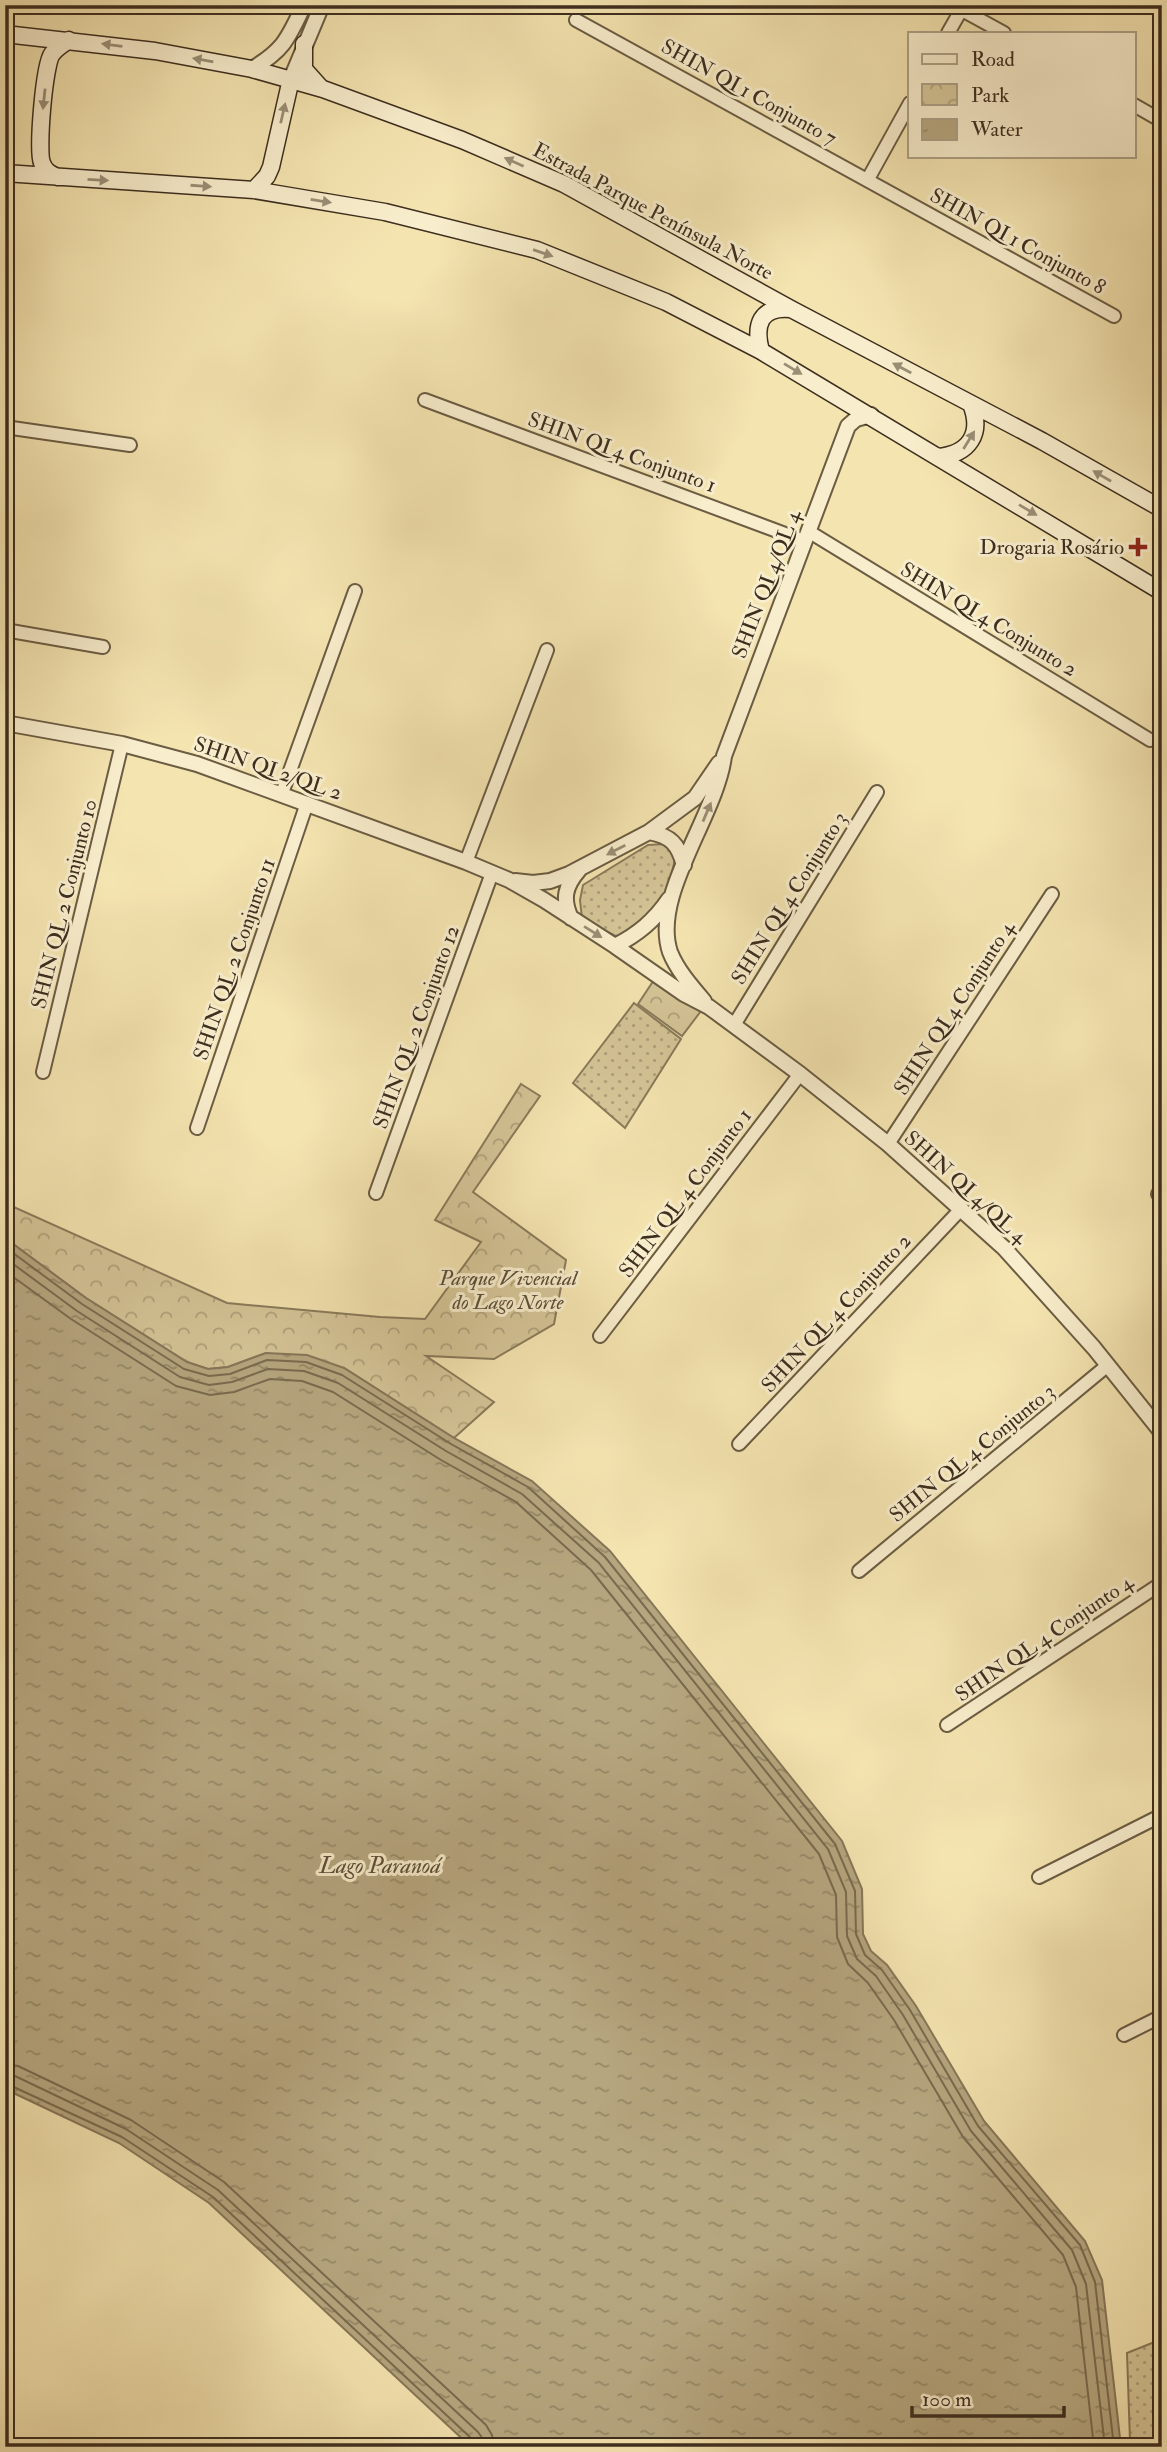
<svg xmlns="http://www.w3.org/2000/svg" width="1167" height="2452" viewBox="0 0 1167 2452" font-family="'IM FELL Double Pica',serif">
  <defs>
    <pattern id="grass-dots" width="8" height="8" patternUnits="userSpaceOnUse" patternTransform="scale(1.75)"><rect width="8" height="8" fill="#d5c597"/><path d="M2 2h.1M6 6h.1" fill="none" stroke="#aea07b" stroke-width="1.8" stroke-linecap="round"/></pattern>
    <pattern id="park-crowns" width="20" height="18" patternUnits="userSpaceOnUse" patternTransform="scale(1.75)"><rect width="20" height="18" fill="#d5c597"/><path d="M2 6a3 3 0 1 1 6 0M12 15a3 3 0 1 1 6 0" fill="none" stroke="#aea07b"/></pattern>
    <pattern id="water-ripples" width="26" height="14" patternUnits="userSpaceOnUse" patternTransform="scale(1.75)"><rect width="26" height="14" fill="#b6a67f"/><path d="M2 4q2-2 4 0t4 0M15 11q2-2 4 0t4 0" fill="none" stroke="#958867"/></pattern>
  </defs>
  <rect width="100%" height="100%" fill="#f4e4b0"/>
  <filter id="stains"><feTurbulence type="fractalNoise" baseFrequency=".00286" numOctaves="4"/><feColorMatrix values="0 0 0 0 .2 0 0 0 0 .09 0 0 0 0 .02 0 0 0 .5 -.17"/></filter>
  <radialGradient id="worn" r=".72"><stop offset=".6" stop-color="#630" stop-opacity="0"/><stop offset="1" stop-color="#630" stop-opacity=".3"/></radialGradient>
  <path fill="url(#grass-dots)" stroke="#897a5b" stroke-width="2" d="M 665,844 L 675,852 C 674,882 660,910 636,929 C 631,933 622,935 615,936 L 582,918 L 580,900 L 583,885 L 648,845 Z
    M 634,1003 L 681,1039 L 625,1128 L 573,1083 Z
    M 1162,2339 L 1162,2447 L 1133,2447 L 1130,2441 L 1127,2353 Z"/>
  <path fill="url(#park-crowns)" stroke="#897a5b" stroke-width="2" d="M 654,980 L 701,1011 L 682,1036 L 638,1004 Z
    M 521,1084 L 540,1096 L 473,1192 L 566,1260 L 554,1324 L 494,1359 L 426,1356 L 494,1402 L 454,1438 L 344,1368 L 266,1353 L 228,1367 L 208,1369 L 187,1362 L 86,1298 L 5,1238 L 5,1203 L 227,1303 L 380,1317 L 425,1319 L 481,1242 L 435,1220 Z"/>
  <path fill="url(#water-ripples)" stroke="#867659" stroke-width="2" d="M 5,1238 L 86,1298 L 187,1362 L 208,1369 L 228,1367 L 266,1353 L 307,1355 L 344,1368 L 454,1438 L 532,1481 L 610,1551 L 842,1841 L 862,1889 L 863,1934 L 871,1951 L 887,1965 L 916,2006 L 984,2121 L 1085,2241 L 1102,2280 L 1121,2447 L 471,2447 L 209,2203 L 119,2143 L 5,2089 Z"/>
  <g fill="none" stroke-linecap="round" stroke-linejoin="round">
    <path stroke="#7a6a4f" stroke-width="2" d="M 5,1247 L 82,1304 L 184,1369 L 209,1376 L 230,1374 L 267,1360 L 306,1362 L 342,1375 L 451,1444 L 528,1487 L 605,1557 L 835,1844 L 855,1891 L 856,1934 L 865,1955 L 882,1970 L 910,2010 L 978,2126 L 1080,2245 L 1095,2282 L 1114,2447
      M 5,1258 L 77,1311 L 180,1377 L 209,1385 L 232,1382 L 268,1369 L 304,1371 L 338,1383 L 446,1451 L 522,1494 L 599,1563 L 828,1849 L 846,1892 L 847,1936 L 857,1959 L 876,1976 L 903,2015 L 971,2131 L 1072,2250 L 1086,2284 L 1105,2447
      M 5,1271 L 71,1319 L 176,1386 L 210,1395 L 234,1392 L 270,1379 L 302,1381 L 333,1392 L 441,1460 L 516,1502 L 591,1570 L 819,1854 L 836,1895 L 837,1937 L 848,1964 L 868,1983 L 894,2020 L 963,2137 L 1063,2255 L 1076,2287 L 1094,2447
      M 5,2064 L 18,2066 L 131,2120 L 224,2182 L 486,2425 L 492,2435 L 494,2447
      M 5,2075 L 15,2076 L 126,2129 L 218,2190 L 478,2432 L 483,2439 L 484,2447
      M 5,2083 L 122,2137 L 213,2197 L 472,2439 L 475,2447"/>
    <g stroke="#6b5c43" stroke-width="16">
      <path id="minor" d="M 953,5 L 1004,33
        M 576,20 L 1114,316
        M 948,33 L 964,5
        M 1134,105 L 1162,121
        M 868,179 L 910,103
        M 425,400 L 804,541
        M 5,427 L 130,445
        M 808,531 L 1150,740
        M 5,630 L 103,647
        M 282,793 L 355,591
        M 466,862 L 547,650
        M 734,1025 L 877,792
        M 43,1072 L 122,744
        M 197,1128 L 307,803
        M 888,1144 L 1052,894
        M 376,1193 L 492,873
        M 1158,1194 L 1162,1197
        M 600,1336 L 800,1074
        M 739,1444 L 962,1208
        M 859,1571 L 1108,1365
        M 947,1725 L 1162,1583
        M 1039,1877 L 1162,1815
        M 1124,2035 L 1162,2016"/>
    </g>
    <g stroke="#6b5c43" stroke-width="18">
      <path id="tertiary" d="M 252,69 C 285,49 288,38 304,5
        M 291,79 L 322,5
        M 5,723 L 122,744 L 197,764 L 466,862 L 509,880 L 544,900 L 615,946 L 684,994 L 709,1007 L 800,1074 L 888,1144 L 1004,1248 L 1094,1348 L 1162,1433
        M 649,832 C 671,836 678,844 684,865
        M 515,881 L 533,883 L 550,881 L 569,874 L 649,832 L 695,798 L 719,763
        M 571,918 C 562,899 565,886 579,870
        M 615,946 C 638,934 654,921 669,899
        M 704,1001 C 692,987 677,970 670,952 C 651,895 717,815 724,756 L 848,426 L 856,419 L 871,415"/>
    </g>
    <g stroke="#3d2e1f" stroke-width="19">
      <path id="secondary" d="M 5,34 L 155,51 L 252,69 L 323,89 L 462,140 L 564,184 L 791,309 L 1042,441 L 1162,509
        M 304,44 L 304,69 L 321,88
        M 5,173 L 254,190 L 385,212 L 537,250 L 666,302 L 761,351 L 1162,592
        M 58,177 C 50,174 45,171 42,163 C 37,151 44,65 52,54 C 56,48 63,44 69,40
        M 254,190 L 267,176 L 271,167 L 291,79
        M 761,351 C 754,325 760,306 791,309
        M 938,457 C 969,454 983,434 971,404"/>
    </g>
    <use href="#minor" stroke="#f8edcc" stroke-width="12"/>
    <use href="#tertiary" stroke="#f8edcc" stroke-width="14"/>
    <use href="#secondary" stroke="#f8edcc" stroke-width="16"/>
  </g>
  <defs><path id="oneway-solid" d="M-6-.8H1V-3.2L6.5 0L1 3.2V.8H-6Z" transform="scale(1.75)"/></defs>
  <g fill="#9a8e76">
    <use href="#oneway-solid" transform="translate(112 45) rotate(-173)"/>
    <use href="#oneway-solid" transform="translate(203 60) rotate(-170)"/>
    <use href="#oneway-solid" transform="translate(44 99) rotate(96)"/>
    <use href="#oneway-solid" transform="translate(283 113) rotate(-77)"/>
    <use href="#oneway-solid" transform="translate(514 162) rotate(-156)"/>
    <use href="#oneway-solid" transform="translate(98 180) rotate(3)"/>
    <use href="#oneway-solid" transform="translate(201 186) rotate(4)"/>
    <use href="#oneway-solid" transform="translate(321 201) rotate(9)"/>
    <use href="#oneway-solid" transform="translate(543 253) rotate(19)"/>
    <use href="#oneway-solid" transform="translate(902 368) rotate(-152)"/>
    <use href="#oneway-solid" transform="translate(793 369) rotate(31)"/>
    <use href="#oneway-solid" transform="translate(969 440) rotate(-58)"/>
    <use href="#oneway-solid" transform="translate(1102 476) rotate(-150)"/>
    <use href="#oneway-solid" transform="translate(1028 510) rotate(31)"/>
    <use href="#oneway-solid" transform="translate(707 812) rotate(-67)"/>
    <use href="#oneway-solid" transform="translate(616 850) rotate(153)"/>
    <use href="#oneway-solid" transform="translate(593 932) rotate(32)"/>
  </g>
  <path fill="#8f2418" stroke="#f8edcc" stroke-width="2.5" d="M1134.5 536.5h7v7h7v7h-7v7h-7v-7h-7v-7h7z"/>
  <g text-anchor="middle" stroke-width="6" stroke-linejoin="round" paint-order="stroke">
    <g font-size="21" fill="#3d2e1f" stroke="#f8edcc">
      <text transform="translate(749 92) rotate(29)" y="7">SHIN QI 1 Conjunto 7</text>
      <text transform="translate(653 211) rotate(28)" y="7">Estrada Parque Península Norte</text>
      <text transform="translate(1018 241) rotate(29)" y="7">SHIN QI 1 Conjunto 8</text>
      <text transform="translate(622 452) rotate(20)" y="7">SHIN QI 4 Conjunto 1</text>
      <text transform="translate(766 584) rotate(-69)" y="7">SHIN QI 4/QL 4</text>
      <text transform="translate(989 619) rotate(31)" y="7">SHIN QI 4 Conjunto 2</text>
      <text transform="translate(268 768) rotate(19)" y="7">SHIN QI 2/QL 2</text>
      <text transform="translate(789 898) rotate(-58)" y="7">SHIN QI 4 Conjunto 3</text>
      <text transform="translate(64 904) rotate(-76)" y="7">SHIN QL 2 Conjunto 10</text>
      <text transform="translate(234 959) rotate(-71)" y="7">SHIN QL 2 Conjunto 11</text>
      <text transform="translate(954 1008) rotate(-57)" y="7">SHIN QI 4 Conjunto 4</text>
      <text transform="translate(416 1027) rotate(-70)" y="7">SHIN QL 2 Conjunto 12</text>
      <text transform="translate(966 1187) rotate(42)" y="7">SHIN QI 4/QL 4</text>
      <text transform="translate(685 1193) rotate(-53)" y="7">SHIN QL 4 Conjunto 1</text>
      <text transform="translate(836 1313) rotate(-47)" y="7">SHIN QL 4 Conjunto 2</text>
      <text transform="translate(972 1453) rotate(-39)" y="7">SHIN QL 4 Conjunto 3</text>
      <text transform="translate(1044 1638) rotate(-34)" y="7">SHIN QL 4 Conjunto 4</text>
    </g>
    <g font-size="21" fill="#3d2e1f" stroke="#f8edcc" text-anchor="end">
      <text x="1124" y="554">Drogaria Rosário</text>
    </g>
    <g font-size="21" font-style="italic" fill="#5b4c37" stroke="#f8edcc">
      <text x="508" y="1285">Parque Vivencial<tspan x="508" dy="24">do Lago Norte</tspan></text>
    </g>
    <g font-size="23" font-style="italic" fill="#5b4c37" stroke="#f8edcc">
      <text x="380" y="1873">Lago Paranoá</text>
    </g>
  </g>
  <rect width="1167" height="2452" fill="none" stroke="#f4e4b0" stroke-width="28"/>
  <rect x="7" y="7" width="1153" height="2438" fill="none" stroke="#3d2e1f" stroke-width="3.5"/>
  <rect x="14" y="14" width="1139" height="2424" fill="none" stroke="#3d2e1f" stroke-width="2"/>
  <rect x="908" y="32" width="228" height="126" fill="#f8edcc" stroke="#ada187" stroke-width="2"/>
  <rect x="922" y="54" width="35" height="10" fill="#f8edcc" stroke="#ada187" stroke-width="2"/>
  <text x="971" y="66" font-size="21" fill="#3d2e1f">Road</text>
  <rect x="922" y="84" width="35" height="21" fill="url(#park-crowns)" stroke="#ada187" stroke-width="2"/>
  <text x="971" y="102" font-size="21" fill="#3d2e1f">Park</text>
  <rect x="922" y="119" width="35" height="21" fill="url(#water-ripples)" stroke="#ada187" stroke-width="2"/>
  <text x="971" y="136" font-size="21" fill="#3d2e1f">Water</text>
  <path d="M912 2406v10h152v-10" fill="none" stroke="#3d2e1f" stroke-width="3.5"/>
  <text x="922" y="2406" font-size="21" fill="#3d2e1f" stroke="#f8edcc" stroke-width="5" paint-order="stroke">100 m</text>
  <rect width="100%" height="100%" filter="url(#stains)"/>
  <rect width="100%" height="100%" fill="url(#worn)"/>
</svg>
